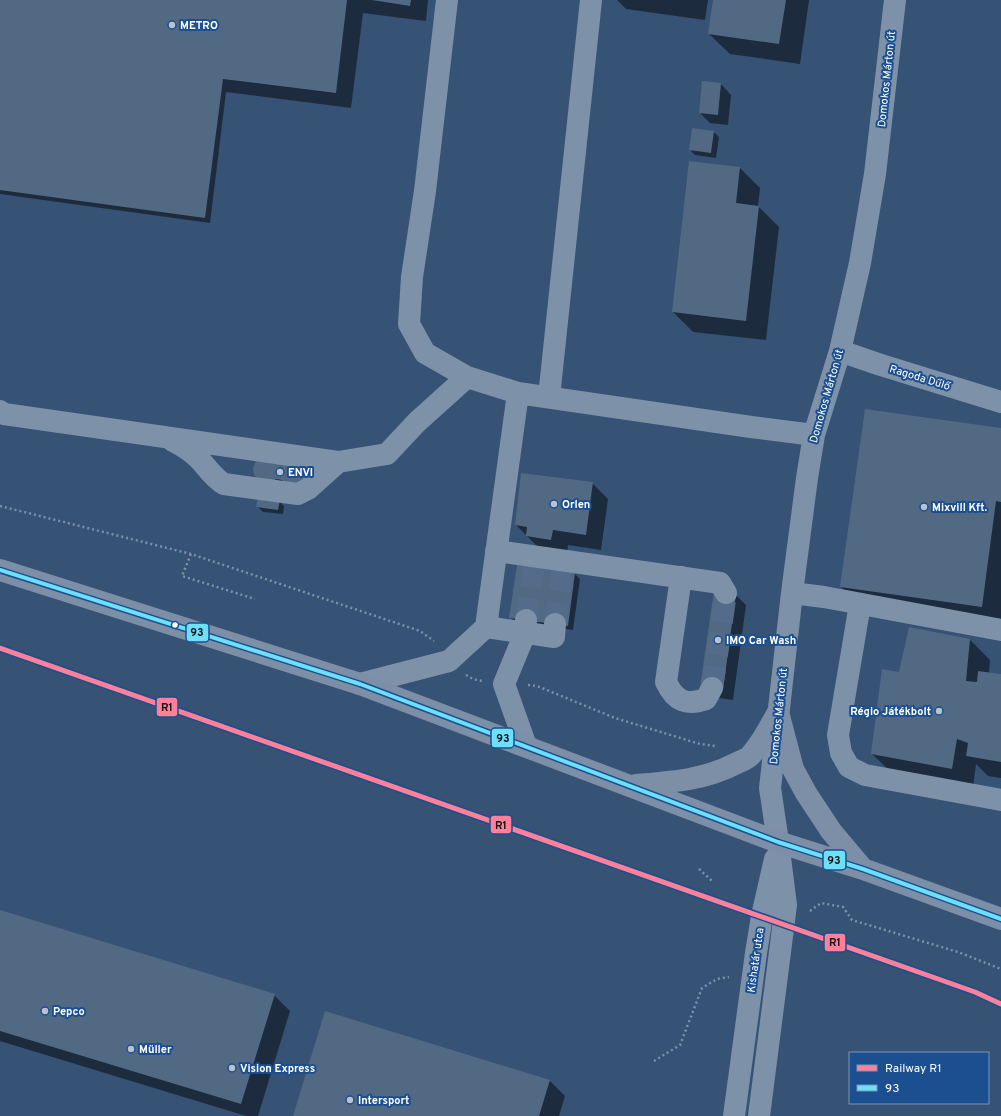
<svg xmlns="http://www.w3.org/2000/svg" width="1001" height="1116" viewBox="0 0 1001 1116" font-family="Overpass,sans-serif">
  <rect width="100%" height="100%" fill="#365274"/>
  <path fill="#0007" d="M 0,0 L 428,0 L 426,21 L 363,13 L 351,108 L 226,92 L 210,223 L 0,194 Z
    M 617,0 L 708,0 L 705,20 L 626,9 Z
    M 714,0 L 809,0 L 800,64 L 730,54 L 709,34 Z
    M 721,84 L 731,95 L 728,125 L 710,123 L 700,113 Z
    M 714,132 L 719,137 L 716,158 L 695,155 L 690,150 Z
    M 740,168 L 760,188 L 758,206 L 779,227 L 766,340 L 693,332 L 673,312 Z
    M 1001,429 L 1001,626 L 862,607 L 841,587 Z
    M 301,464 L 312,475 L 282,492 L 259,479 Z
    M 592,483 L 608,499 L 601,550 L 568,545 L 567,555 L 543,552 L 516,525 Z
    M 279,501 L 284,506 L 283,514 L 263,512 L 258,507 Z
    M 575,574 L 580,579 L 573,630 L 515,622 L 510,617 Z
    M 736,595 L 746,605 L 733,700 L 712,697 Z
    M 970,640 L 990,660 L 989,673 L 1001,675 L 1001,778 L 988,776 L 976,764 L 973,788 L 893,774 L 872,754 L 899,673 Z
    M 0,911 L 274,995 L 290,1011 L 258,1116 L 246,1116 L 0,1041 Z
    M 326,1012 L 550,1081 L 565,1096 L 559,1116 L 294,1116 Z"/>
  <path fill="#526984" d="M 0,0 L 347,0 L 336,93 L 223,79 L 205,218 L 0,190 Z
    M 372,0 L 411,0 L 410,6 Z
    M 713,0 L 786,0 L 779,44 L 708,34 Z
    M 702,81 L 721,83 L 718,115 L 699,113 Z
    M 692,128 L 714,131 L 711,153 L 689,150 Z
    M 689,161 L 740,167 L 736,203 L 759,206 L 746,321 L 672,312 Z
    M 865,409 L 1001,428 L 1001,502 L 996,501 L 982,607 L 840,587 Z
    M 261,457 L 302,463 L 306,469 L 307,475 L 304,482 L 286,484 L 282,480 L 276,479 L 271,482 L 258,480 L 254,475 L 253,468 L 256,461 Z
    M 521,473 L 593,482 L 586,535 L 553,530 L 551,540 L 526,536 L 527,527 L 515,525 Z
    M 258,497 L 280,500 L 278,510 L 256,507 Z
    M 517,565 L 575,573 L 568,626 L 509,618 Z
    M 714,591 L 736,594 L 723,690 L 700,687 Z
    M 909,627 L 970,639 L 966,681 L 977,682 L 978,671 L 1001,674 L 1001,762 L 966,756 L 968,743 L 957,739 L 952,769 L 871,754 L 882,669 L 899,672 Z
    M 0,910 L 275,994 L 241,1104 L 0,1031 Z
    M 325,1011 L 550,1080 L 539,1116 L 293,1116 Z"/>
  <g fill="none" stroke-linecap="round" stroke-linejoin="round">
    <path stroke="#546c89" stroke-width="22" stroke-dasharray="22 11" stroke-linecap="butt" d="M 526,620 L 534,567
      M 555,624 L 562,571
      M 712,688 L 726,593"/>
    <path stroke="#7d92a8" stroke-width="2.5" stroke-dasharray="2 3" stroke-linecap="butt" d="M 0,506 L 191,554 L 420,631 L 434,641
      M 191,554 L 182,576 L 255,599
      M 466,675 L 473,679 L 482,681
      M 528,685 L 537,686 L 615,718 L 700,744 L 715,746
      M 699,869 L 712,881
      M 810,911 L 821,903 L 843,907 L 852,920 L 958,952 L 1001,969
      M 654,1061 L 680,1045 L 702,988 L 717,979 L 729,977"/>
    <path stroke="#7d92a8" stroke-width="22" d="M 447,0 L 425,191 L 412,277 L 409,324 L 425,353 L 467,377 L 518,393 L 751,427 L 814,435
      M 840,351 L 881,365 L 1001,402
      M 549,397 L 591,0
      M 0,411 L 4,414 L 338,462 L 387,454 L 417,422 L 467,377
      M 173,441 C 183,446 191,451 199,459 C 207,467 213,478 224,484 L 298,494 L 308,489 L 338,462
      M 496,551 L 720,583 L 726,593
      M 681,577 L 666,682 C 675,701 686,706 706,699 L 712,688
      M 792,593 L 824,597 L 1001,630
      M 860,604 L 838,735 L 841,753 L 849,767 L 865,775 L 1001,800
      M 486,627 L 554,637 L 555,624
      M 360,684 L 449,661 L 486,627 L 518,393
      M 526,746 L 504,684 L 525,633 L 526,620
      M 734,1116 L 756,953 L 762,916 L 775,859
      M 759,1116 L 786,905 L 778,842 L 770,788 L 792,593 L 807,478 L 814,435 L 840,351 L 860,263 L 875,174 L 895,0"/>
    <path stroke="#7d8ea7" stroke-width="22" d="M 0,570 L 360,684 L 778,842 L 863,869 L 1001,919
      M 778,712 L 793,769 L 806,793 L 831,831 L 863,869
      M 636,785 C 671,782 705,780 737,763 C 741,761 747,759 750,756 C 762,743 770,727 778,712"/>
    <g stroke="#1b4f8f" stroke-width="7">
      <path id="bus-1" d="M 0,570 L 360,684 L 778,842 L 863,869 L 1001,919"/>
    </g>
    <use href="#bus-1" stroke="#6ddff8" stroke-width="4"/>
    <g stroke="#1b4f8f" stroke-width="8">
      <path id="rail-1" d="M 0,648 L 975,992 L 1001,1004"/>
    </g>
    <use href="#rail-1" stroke="#ff8098" stroke-width="5"/>
  </g>
  <g fill="#b9c2ce" stroke="#1b4f8f" stroke-width="1.5">
    <circle cx="172" cy="25" r="4"/>
    <circle cx="280" cy="472" r="4"/>
    <circle cx="554" cy="504" r="4"/>
    <circle cx="924" cy="507" r="4"/>
    <circle cx="718" cy="640" r="4"/>
    <circle cx="939" cy="711" r="4"/>
    <circle cx="45" cy="1011" r="4"/>
    <circle cx="131" cy="1049" r="4"/>
    <circle cx="232" cy="1068" r="4"/>
    <circle cx="350" cy="1100" r="4"/>
  </g>
  <circle fill="#fff" stroke="#1b4f8f" stroke-width="1.5" cx="175" cy="625" r="3.5"/>
  <g text-anchor="middle" stroke-width="4" stroke-linejoin="round" paint-order="stroke">
    <g font-size="11" font-weight="bold" fill="#fff" stroke="#1b4f8f" text-anchor="start">
      <text x="180" y="29">METRO</text>
      <text x="288" y="476">ENVI</text>
      <text x="562" y="508">Orlen</text>
      <text x="932" y="511">Mixvill Kft.</text>
      <text x="726" y="644">IMO Car Wash</text>
      <text x="931" y="715" text-anchor="end">Régio Játékbolt</text>
      <text x="53" y="1015">Pepco</text>
      <text x="139" y="1053">Müller</text>
      <text x="240" y="1072">Vision Express</text>
      <text x="358" y="1104">Intersport</text>
    </g>
    <g font-size="11" fill="#fff" stroke="#1b4f8f">
      <text transform="translate(886 79) rotate(-84)" y="4">Domokos Márton út</text>
      <text transform="translate(920 377) rotate(17)" y="4">Ragoda Dűlő</text>
      <text transform="translate(826 396) rotate(-74)" y="4">Domokos Márton út</text>
      <text transform="translate(778 716) rotate(-84)" y="4">Domokos Márton út</text>
      <text transform="translate(755 960) rotate(-82)" y="4">Kishatár utca</text>
    </g>
  </g>
  <g stroke="#1b4f8f" stroke-width="1.5">
    <rect x="186" y="623" width="23" height="19" rx="4" fill="#6ddff8"/>
    <rect x="156" y="697" width="22" height="20" rx="4" fill="#ff8098"/>
    <rect x="491" y="728" width="23" height="20" rx="4" fill="#6ddff8"/>
    <rect x="490" y="815" width="22" height="19" rx="4" fill="#ff8098"/>
    <rect x="823" y="850" width="23" height="20" rx="4" fill="#6ddff8"/>
    <rect x="824" y="933" width="22" height="19" rx="4" fill="#ff8098"/>
  </g>
  <g font-size="11" text-anchor="middle" font-weight="bold" fill="#111">
    <text x="197" y="636">93</text>
    <text x="167" y="711">R1</text>
    <text x="503" y="742">93</text>
    <text x="501" y="829">R1</text>
    <text x="834" y="864">93</text>
    <text x="835" y="946">R1</text>
  </g>
  <rect x="849" y="1052" width="140" height="52" fill="#1b4f8f" stroke="#7695bc"/>
  <rect x="857" y="1065" width="20" height="6" fill="#ff8098" stroke="#7695bc"/>
  <text x="885" y="1072" font-size="12" fill="#ffffff">Railway R1</text>
  <rect x="857" y="1085" width="20" height="6" fill="#6ddff8" stroke="#7695bc"/>
  <text x="885" y="1092" font-size="12" fill="#ffffff">93</text>
</svg>
